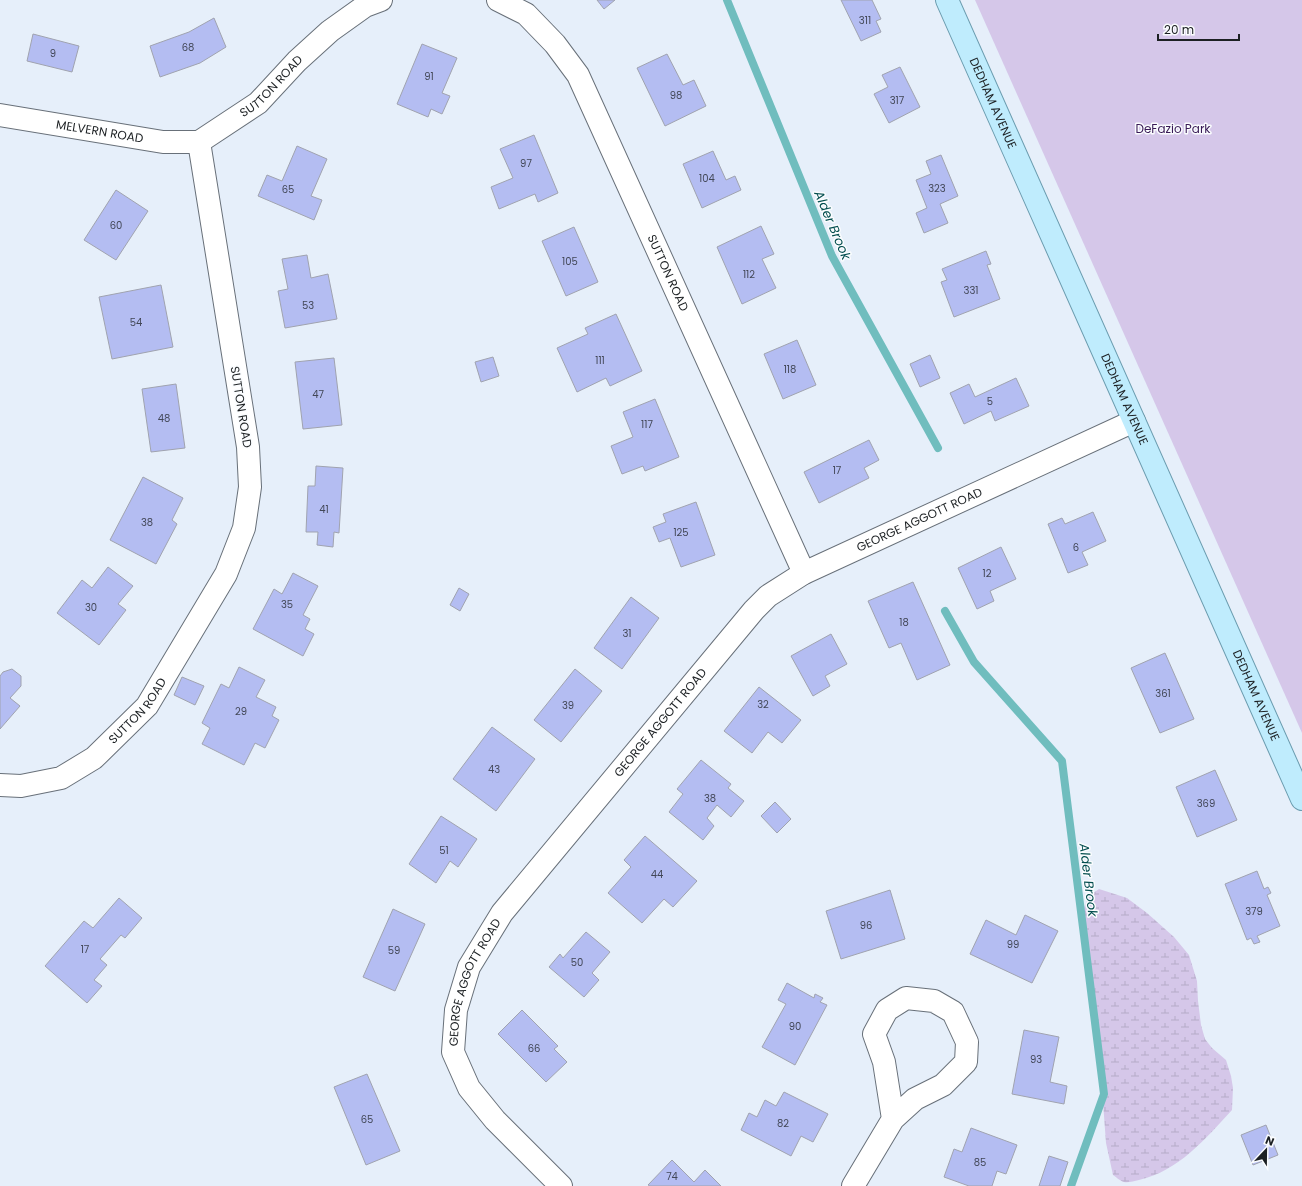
<svg xmlns="http://www.w3.org/2000/svg" width="1302" height="1186" viewBox="0 0 1302 1186" font-family="Poppins,sans-serif">
  <defs>
    <pattern id="wetland-marsh" width="20" height="14" patternUnits="userSpaceOnUse"><rect width="20" height="14" fill="#d5c7e9"/><path d="M1 5h8M5 5V1M11 12h8M15 12V8" fill="none" stroke="#b6abc8"/></pattern>
  </defs>
  <rect width="100%" height="100%" fill="#e6effa"/>
  <path fill="#d5c7e9" d="M 975,0 L 1302,0 L 1302,733 Z"/>
  <path fill="url(#wetland-marsh)" d="M 1099,889 L 1127,898 L 1147,913 L 1174,937 L 1189,955 L 1197,981 L 1198,1001 L 1201,1025 L 1205,1039 L 1212,1048 L 1226,1060 L 1231,1076 L 1233,1088 L 1232,1110 C 1205,1139 1179,1171 1139,1180 C 1134,1181 1128,1183 1124,1182 C 1120,1181 1116,1177 1113,1175 L 1106,1143 L 1097,1021 L 1089,950 L 1083,910 L 1089,896 Z"/>
  <g fill="none" stroke-linecap="round" stroke-linejoin="round">
    <path stroke="#70bdbe" stroke-width="8" d="M 727,0 L 832,256 L 938,448
      M 945,611 L 974,662 L 1062,761 L 1104,1094 L 1071,1186"/>
  </g>
  <path fill="#b4bdf2" stroke="#a0a3af" d="M 597,0 L 615,0 L 604,9 Z
    M 841,0 L 872,0 L 881,19 L 876,21 L 881,32 L 861,41 Z
    M 214,18 L 226,47 L 200,63 L 160,77 L 150,46 L 189,32 Z
    M 33,34 L 79,46 L 72,72 L 27,61 Z
    M 422,44 L 457,58 L 442,93 L 450,96 L 442,114 L 431,109 L 428,117 L 397,104 Z
    M 667,54 L 683,85 L 694,80 L 706,106 L 665,126 L 637,68 Z
    M 900,67 L 920,107 L 889,123 L 874,94 L 888,87 L 882,75 Z
    M 534,135 L 558,193 L 538,202 L 535,194 L 499,209 L 491,187 L 513,178 L 500,149 Z
    M 297,146 L 327,159 L 311,196 L 322,200 L 314,220 L 258,196 L 267,175 L 282,181 Z
    M 713,151 L 726,180 L 735,176 L 741,190 L 702,208 L 683,164 Z
    M 941,155 L 958,196 L 940,204 L 948,223 L 924,233 L 916,213 L 927,208 L 916,180 L 931,174 L 926,161 Z
    M 116,190 L 148,211 L 116,260 L 84,240 Z
    M 761,226 L 774,254 L 762,259 L 776,288 L 742,304 L 717,247 Z
    M 574,227 L 598,282 L 566,296 L 542,241 Z
    M 986,251 L 991,264 L 987,265 L 1000,299 L 954,317 L 941,282 L 947,280 L 942,269 Z
    M 307,255 L 311,278 L 328,274 L 337,319 L 285,328 L 278,291 L 288,289 L 282,259 Z
    M 161,285 L 173,347 L 112,359 L 99,297 Z
    M 616,314 L 642,371 L 610,386 L 606,378 L 577,392 L 557,348 L 588,334 L 585,328 Z
    M 797,340 L 816,385 L 783,399 L 764,354 Z
    M 930,355 L 940,378 L 920,387 L 910,364 Z
    M 493,357 L 499,376 L 481,382 L 475,362 Z
    M 334,358 L 342,425 L 303,429 L 295,362 Z
    M 1016,378 L 1029,406 L 995,421 L 991,411 L 964,424 L 950,393 L 969,384 L 975,397 Z
    M 176,384 L 185,448 L 151,452 L 142,389 Z
    M 655,399 L 679,457 L 645,471 L 643,466 L 622,474 L 611,446 L 633,437 L 623,412 Z
    M 869,440 L 879,460 L 864,468 L 869,478 L 819,503 L 804,472 Z
    M 316,466 L 343,468 L 339,533 L 334,532 L 333,547 L 317,545 L 318,532 L 306,532 L 308,486 L 315,486 Z
    M 143,477 L 183,498 L 172,520 L 177,524 L 156,564 L 110,540 Z
    M 696,502 L 715,555 L 681,567 L 670,538 L 659,542 L 653,527 L 666,522 L 663,514 Z
    M 1093,512 L 1106,541 L 1082,552 L 1088,565 L 1068,573 L 1048,524 L 1062,518 L 1065,524 Z
    M 1001,547 L 1016,579 L 990,591 L 994,601 L 977,609 L 958,568 Z
    M 108,567 L 133,586 L 118,604 L 126,610 L 99,645 L 57,613 L 82,580 L 92,588 Z
    M 293,573 L 318,586 L 303,615 L 310,619 L 305,629 L 314,634 L 303,656 L 253,629 L 274,589 L 282,594 Z
    M 913,582 L 950,665 L 917,680 L 901,643 L 889,648 L 868,601 Z
    M 459,588 L 469,594 L 460,611 L 450,605 Z
    M 631,597 L 659,618 L 622,669 L 594,648 Z
    M 831,634 L 847,664 L 825,676 L 830,686 L 813,696 L 791,656 Z
    M 1165,653 L 1194,719 L 1160,733 L 1131,668 Z
    M 239,667 L 265,680 L 256,697 L 276,707 L 272,716 L 279,720 L 265,748 L 255,743 L 244,765 L 202,744 L 210,728 L 202,723 L 221,684 L 229,688 Z
    M 12,669 L 21,676 L 21,686 L 10,698 L 20,706 L 0,729 L 0,676 L 3,672 Z
    M 575,669 L 602,691 L 561,742 L 534,720 Z
    M 182,677 L 204,686 L 195,705 L 174,695 Z
    M 759,687 L 801,720 L 782,743 L 768,732 L 752,753 L 724,731 Z
    M 492,727 L 535,759 L 496,811 L 453,779 Z
    M 701,760 L 731,784 L 728,788 L 744,801 L 731,817 L 717,805 L 707,818 L 714,826 L 703,840 L 669,812 L 683,794 L 677,789 Z
    M 1215,770 L 1237,820 L 1197,837 L 1176,787 Z
    M 775,802 L 791,819 L 777,833 L 761,816 Z
    M 441,816 L 477,839 L 458,867 L 450,861 L 436,883 L 409,864 Z
    M 645,836 L 697,881 L 673,907 L 664,899 L 642,923 L 608,893 L 631,867 L 624,860 Z
    M 1257,871 L 1264,889 L 1268,887 L 1271,893 L 1267,895 L 1280,926 L 1257,936 L 1260,942 L 1254,944 L 1251,938 L 1247,940 L 1225,884 Z
    M 890,890 L 905,939 L 841,959 L 826,911 Z
    M 119,898 L 142,918 L 125,938 L 121,935 L 100,959 L 107,965 L 94,980 L 102,986 L 87,1003 L 45,966 L 84,921 L 93,928 Z
    M 393,909 L 425,924 L 395,991 L 363,977 Z
    M 1025,915 L 1058,931 L 1032,983 L 970,954 L 986,920 L 1016,935 Z
    M 586,932 L 610,952 L 592,973 L 599,980 L 584,997 L 549,967 L 560,954 L 563,958 Z
    M 787,983 L 814,998 L 815,994 L 823,998 L 820,1002 L 827,1005 L 795,1065 L 762,1047 L 786,1004 L 778,1000 Z
    M 522,1010 L 558,1046 L 554,1049 L 567,1062 L 546,1082 L 498,1034 Z
    M 1024,1030 L 1059,1037 L 1050,1082 L 1067,1086 L 1064,1104 L 1012,1094 Z
    M 367,1074 L 400,1151 L 366,1165 L 334,1087 Z
    M 784,1092 L 828,1114 L 813,1142 L 801,1136 L 791,1156 L 741,1130 L 749,1113 L 757,1117 L 765,1100 L 776,1106 Z
    M 1266,1125 L 1278,1155 L 1253,1165 L 1241,1135 Z
    M 971,1128 L 1017,1145 L 1006,1174 L 997,1171 L 992,1186 L 969,1186 L 944,1177 L 954,1149 L 962,1152 Z
    M 1049,1156 L 1068,1162 L 1060,1186 L 1039,1186 Z
    M 672,1160 L 694,1182 L 705,1170 L 721,1186 L 650,1186 L 648,1185 Z"/>
  <g fill="none" stroke-linecap="round" stroke-linejoin="round">
    <g stroke="#687079" stroke-width="24">
      <g id="minor">
        <path id="s1" d="M 498,0 L 526,14 L 555,44 L 578,75 L 804,573"/>
        <path id="s2" d="M 0,115 L 163,142 L 199,142"/>
        <path id="s3" d="M 0,785 L 21,786 L 61,778 L 94,758 L 147,706 L 226,574 L 244,528 L 250,487 L 248,447 L 199,142 L 258,103 L 297,61 L 330,31 L 365,6 L 381,0"/>
        <path id="s4" d="M 561,1186 L 495,1120 L 469,1088 L 453,1052 L 456,1010 L 469,967 L 502,913 L 754,610 L 768,596 L 804,573 L 1134,421"/>
        <path d="M 853,1186 L 893,1119 L 915,1099 L 943,1085 L 966,1062 L 967,1042 L 953,1012 L 934,1001 L 906,998 L 887,1010 L 874,1034 L 884,1062 L 893,1119"/>
      </g>
    </g>
    <g stroke="#6b9caf" stroke-width="24">
      <g id="major">
        <path id="s5" d="M 947,0 L 1302,799"/>
      </g>
    </g>
    <use href="#minor" stroke="#fff" stroke-width="22"/>
    <use href="#major" stroke="#bfecfd" stroke-width="22"/>
  </g>
  <g text-anchor="middle" stroke-width="3" stroke-linejoin="round" paint-order="stroke">
    <g font-size="10" fill="#424757">
      <text x="865" y="24">311</text>
      <text x="188" y="51">68</text>
      <text x="53" y="57">9</text>
      <text x="429" y="80">91</text>
      <text x="676" y="99">98</text>
      <text x="897" y="104">317</text>
      <text x="526" y="167">97</text>
      <text x="707" y="182">104</text>
      <text x="937" y="192">323</text>
      <text x="288" y="193">65</text>
      <text x="116" y="229">60</text>
      <text x="570" y="265">105</text>
      <text x="749" y="278">112</text>
      <text x="971" y="294">331</text>
      <text x="308" y="309">53</text>
      <text x="136" y="326">54</text>
      <text x="600" y="364">111</text>
      <text x="790" y="373">118</text>
      <text x="318" y="398">47</text>
      <text x="990" y="405">5</text>
      <text x="164" y="422">48</text>
      <text x="647" y="428">117</text>
      <text x="837" y="474">17</text>
      <text x="324" y="513">41</text>
      <text x="147" y="526">38</text>
      <text x="681" y="536">125</text>
      <text x="1076" y="551">6</text>
      <text x="987" y="577">12</text>
      <text x="287" y="608">35</text>
      <text x="91" y="611">30</text>
      <text x="904" y="626">18</text>
      <text x="627" y="637">31</text>
      <text x="1163" y="697">361</text>
      <text x="763" y="708">32</text>
      <text x="568" y="709">39</text>
      <text x="241" y="715">29</text>
      <text x="494" y="773">43</text>
      <text x="710" y="802">38</text>
      <text x="1206" y="807">369</text>
      <text x="444" y="854">51</text>
      <text x="657" y="878">44</text>
      <text x="1254" y="915">379</text>
      <text x="866" y="929">96</text>
      <text x="1013" y="948">99</text>
      <text x="85" y="953">17</text>
      <text x="394" y="954">59</text>
      <text x="577" y="966">50</text>
      <text x="795" y="1030">90</text>
      <text x="534" y="1052">66</text>
      <text x="1036" y="1063">93</text>
      <text x="367" y="1123">65</text>
      <text x="783" y="1127">82</text>
      <text x="980" y="1166">85</text>
      <text x="672" y="1180">74</text>
    </g>
    <g font-size="12" fill="#1c2023" stroke="#fafcfe">
      <text dy="4" stroke="none"><textPath href="#s3" startOffset="860">SUTTON ROAD</textPath></text>
      <text dy="4" stroke="none"><textPath href="#s5" startOffset="113">DEDHAM AVENUE</textPath></text>
      <text dy="4" stroke="none"><textPath href="#s2" startOffset="101">MELVERN ROAD</textPath></text>
      <text dy="4" stroke="none"><textPath href="#s1" startOffset="329">SUTTON ROAD</textPath></text>
      <text dy="4" stroke="none"><textPath href="#s5" startOffset="437">DEDHAM AVENUE</textPath></text>
      <text transform="translate(241 407) rotate(81)" y="4">SUTTON ROAD</text>
      <text dy="4" stroke="none"><textPath href="#s4" startOffset="908">GEORGE AGGOTT ROAD</textPath></text>
      <text dy="4" stroke="none"><textPath href="#s5" startOffset="761">DEDHAM AVENUE</textPath></text>
      <text dy="4" stroke="none"><textPath href="#s3" startOffset="165">SUTTON ROAD</textPath></text>
      <text dy="4" stroke="none"><textPath href="#s4" startOffset="572">GEORGE AGGOTT ROAD</textPath></text>
      <text dy="4" stroke="none"><textPath href="#s4" startOffset="248">GEORGE AGGOTT ROAD</textPath></text>
    </g>
    <g font-size="12" fill="#381956" stroke="#fafcfe">
      <text x="1173" y="133">DeFazio Park</text>
    </g>
    <g font-size="13" font-style="italic" fill="#024d4e" stroke="#fafcfe">
      <text transform="translate(833 225) rotate(67)" y="5">Alder Brook</text>
      <text transform="translate(1089 880) rotate(83)" y="5">Alder Brook</text>
    </g>
  </g>
  <g transform="translate(1266 1150) rotate(22)" stroke="#fafcfe" stroke-width="3" paint-order="stroke">
  <path d="M0-3L7 15L0 10L-7 15Z" fill="#1c2023"/>
  <text y="-6" font-size="11" font-weight="bold" text-anchor="middle" fill="#1c2023">N</text>
  </g>
  <path d="M1158 34v6h81v-6" fill="none" stroke="#1c2023" stroke-width="2"/>
  <text x="1164" y="34" font-size="12" fill="#1c2023" stroke="#fafcfe" stroke-width="3" paint-order="stroke">20 m</text>
</svg>
